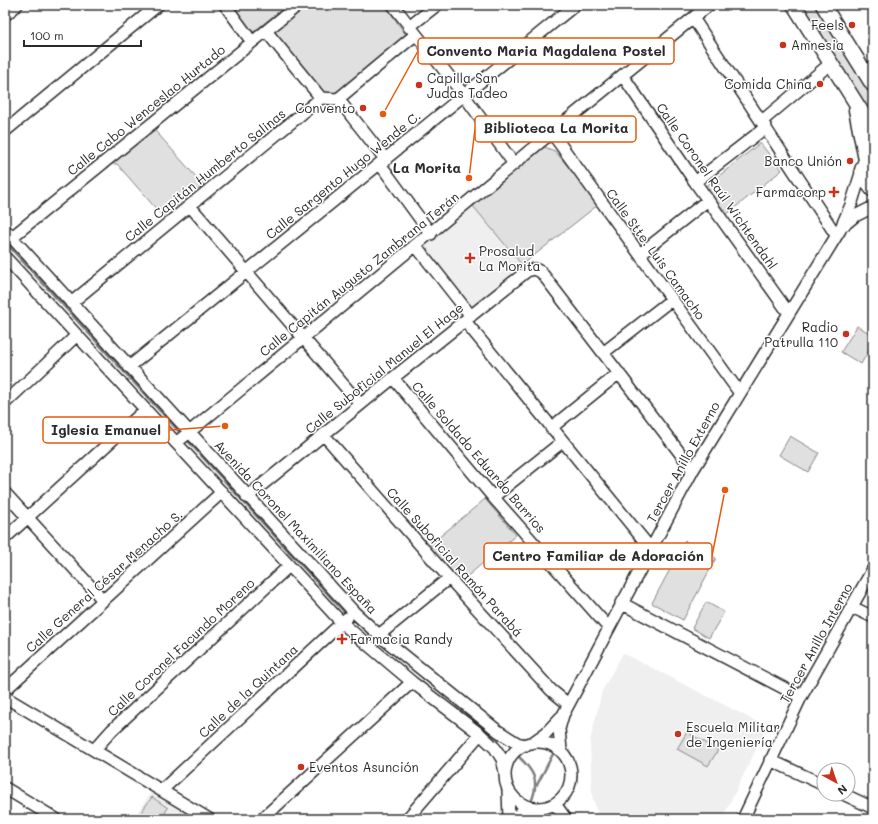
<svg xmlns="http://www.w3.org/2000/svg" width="878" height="824" viewBox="0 0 878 824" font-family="Mali,sans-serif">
  <rect width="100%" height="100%" fill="#fff"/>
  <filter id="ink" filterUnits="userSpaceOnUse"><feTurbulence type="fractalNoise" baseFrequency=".025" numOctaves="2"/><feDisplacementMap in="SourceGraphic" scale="8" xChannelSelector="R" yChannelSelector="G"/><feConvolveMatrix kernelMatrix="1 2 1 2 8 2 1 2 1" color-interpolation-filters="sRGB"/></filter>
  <g filter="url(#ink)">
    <path fill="#efefef" d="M 473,206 L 522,265 L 468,310 L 419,251 Z
      M 623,653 L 767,727 L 722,819 L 599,819 L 592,795 L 590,741 L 602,691 Z
      M 152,791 L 198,819 L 133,819 Z"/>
    <path fill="#e0e0e0" stroke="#868686" d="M 229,5 L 287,5 L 253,32 L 248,31 Z
      M 303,5 L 385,5 L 406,35 L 403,41 L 337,95 L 321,94 L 273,34 L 276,26 Z
      M 800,5 L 817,5 L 873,92 L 873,116 Z
      M 152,127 L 205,187 L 165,219 L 117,164 L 112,164 L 110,161 Z
      M 760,143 L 782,170 L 727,214 L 705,187 Z
      M 539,145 L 555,151 L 599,204 L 522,265 L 473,206 Z
      M 857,326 L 873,335 L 873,343 L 861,364 L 841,352 Z
      M 790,436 L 819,453 L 808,472 L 779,455 Z
      M 485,499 L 516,535 L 457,585 L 426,548 Z
      M 685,541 L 716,558 L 683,620 L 652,603 Z
      M 706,602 L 724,612 L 709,638 L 692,628 Z
      M 687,732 L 718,750 L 708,766 L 677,749 Z
      M 152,797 L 168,808 L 161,819 L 136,819 Z"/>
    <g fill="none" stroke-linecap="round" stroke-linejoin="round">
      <path stroke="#7e7e7e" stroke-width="2.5" d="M 5,242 L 182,435
        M 186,439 L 347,615
        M 351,618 L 499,740
        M 518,756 C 534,771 540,781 531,802
        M 537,785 L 553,754"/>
      <g stroke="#2b2b2b" stroke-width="14">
        <path id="minor" d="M 225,5 L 252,42
          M 393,5 L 463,94 L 514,164
          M 5,15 L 17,5
          M 693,18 L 836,235
          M 409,27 L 437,5
          M 266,31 L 321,98
          M 623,76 L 695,182 L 788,312
          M 338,99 L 386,160
          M 762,121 L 831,63
          M 5,131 L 158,5
          M 552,133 L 739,392
          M 380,164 L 431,234
          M 695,182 L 766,127
          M 190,206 L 360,404
          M 844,225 L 855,216 L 873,207
          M 5,230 L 354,612 L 379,635 L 498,731 L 517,743 L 526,745
          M 12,237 L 298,5
          M 416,246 L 471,316
          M 640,254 L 708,200
          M 5,257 L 342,623 L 412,682 L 480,734 L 495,748 L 502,759 L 505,772
          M 71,303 L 321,98 L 338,99 L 415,35
          M 465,321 L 651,549
          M 603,353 L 671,300
          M 129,367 L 575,5
          M 393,378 L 493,497 L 608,627
          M 5,403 L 77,335
          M 551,428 L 619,373
          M 324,435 L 449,578 L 551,690 L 568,704
          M 176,443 L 539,143 L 709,5
          M 5,493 L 103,600
          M 247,497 L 393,378 L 527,271 L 535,269 L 541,272 L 693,470
          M 493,497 L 562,442
          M 5,538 L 145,410
          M 621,603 L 801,697
          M 852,607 L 873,617
          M 379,635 L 449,578
          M 5,690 L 222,492
          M 5,697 L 209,819
          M505 775a33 33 0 1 1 66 0a33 33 0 1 1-66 0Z
          M 532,743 L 546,733 L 561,717
          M 94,750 L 112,730 L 289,566
          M 561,750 L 559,729 L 563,715 L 693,470 L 840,230 L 851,205 L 862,170
          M 770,760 L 824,785
          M 5,788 L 56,819
          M 162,790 L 347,618
          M 508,790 L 509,819
          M 843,794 L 873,808
          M 555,804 L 566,819
          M 262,819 L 412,682
          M 407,819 L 480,734
          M 514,819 L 527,806
          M 743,819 L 801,697 L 873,569"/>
      </g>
      <g stroke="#2b2b2b" stroke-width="17">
        <path id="major" d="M 794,5 L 873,130
          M 823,5 L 873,85
          M 856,110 L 866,160
          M 869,153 L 862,170 L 867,182 L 873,190"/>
      </g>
      <use href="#minor" stroke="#fff" stroke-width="11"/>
      <use href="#major" stroke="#fff" stroke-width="14"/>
    </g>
  </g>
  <g fill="#c8321e" stroke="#fff" stroke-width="1.5">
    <circle cx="852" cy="25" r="4"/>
    <circle cx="783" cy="45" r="4"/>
    <circle cx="820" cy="84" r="4"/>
    <circle cx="419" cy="85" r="4"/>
    <circle cx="363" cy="108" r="4"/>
    <circle cx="850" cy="161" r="4"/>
    <path d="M832 186h4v4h4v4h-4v4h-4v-4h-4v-4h4z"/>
    <path d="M468 252h4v4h4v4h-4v4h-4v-4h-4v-4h4z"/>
    <circle cx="846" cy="334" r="4"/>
    <path d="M340 633h4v4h4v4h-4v4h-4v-4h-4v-4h4z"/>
    <circle cx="678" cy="734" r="4"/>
    <circle cx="301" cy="767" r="4"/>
  </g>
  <g text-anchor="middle" stroke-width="3" stroke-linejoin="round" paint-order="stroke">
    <g font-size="13" fill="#2b2b2b" stroke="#fff" text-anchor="end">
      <text x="844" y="30">Feels</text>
      <text x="791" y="50" text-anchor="start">Amnesia</text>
      <text x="427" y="83" text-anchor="start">Capilla San<tspan x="427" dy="15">Judas Tadeo</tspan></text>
      <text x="812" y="89">Comida China</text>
      <text x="355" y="113">Convento</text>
      <text x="842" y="166">Banco Unión</text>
      <text x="826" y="197">Farmacorp</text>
      <text x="479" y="256" text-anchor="start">Prosalud<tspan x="479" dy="15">La Morita</tspan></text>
      <text x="838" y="332">Radio<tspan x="838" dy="15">Patrulla 110</tspan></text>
      <text x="350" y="644" text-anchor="start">Farmacia Randy</text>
      <text x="686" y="732" text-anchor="start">Escuela Militar<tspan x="686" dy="15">de Ingeniería</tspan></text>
      <text x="309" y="772" text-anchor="start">Eventos Asunción</text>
    </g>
    <g font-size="13" fill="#2b2b2b" stroke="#fff">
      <text transform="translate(146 110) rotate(-39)" y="5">Calle Cabo Wenceslao Hurtado</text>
      <text transform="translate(205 175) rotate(-39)" y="5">Calle Capitán Humberto Salinas</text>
      <text transform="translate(343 175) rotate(-39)" y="5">Calle Sargento Hugo Wende C.</text>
      <text transform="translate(717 186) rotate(55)" y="5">Calle Coronel Raúl Wichtendahl</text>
      <text transform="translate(656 254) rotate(54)" y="5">Calle Stte. Luis Camacho</text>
      <text transform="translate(359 274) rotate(-39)" y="5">Calle Capitán Augusto Zambrana Terán</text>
      <text transform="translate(384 368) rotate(-39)" y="5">Calle Suboficial Manuel El Hage</text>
      <text transform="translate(479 457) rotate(49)" y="5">Calle Soldado Eduardo Barrios</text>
      <text transform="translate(683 462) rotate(-61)" y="5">Tercer Anillo Externo</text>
      <text transform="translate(296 527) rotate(47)" y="5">Avenida Coronel Maximiliano España</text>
      <text transform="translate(455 562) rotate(48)" y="5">Calle Suboficial Ramón Parabá</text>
      <text transform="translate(104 581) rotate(-42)" y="5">Calle General César Menacho S.</text>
      <text transform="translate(816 643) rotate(-61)" y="5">Tercer Anillo Interno</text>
      <text transform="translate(181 647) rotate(-43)" y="5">Calle Coronel Facundo Moreno</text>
      <text transform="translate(248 691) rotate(-43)" y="5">Calle de la Quintana</text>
    </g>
    <g font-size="14" font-weight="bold" fill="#2b2b2b" stroke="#fff">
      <text x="427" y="173">La Morita</text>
    </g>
  </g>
  <path fill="none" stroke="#e8590c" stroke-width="1.5" d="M383 114L418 51M469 178L475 129M225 426L169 430M725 490L712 556"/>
  <g fill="#e8590c" stroke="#fff" stroke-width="1.5">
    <circle cx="383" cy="114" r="4"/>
    <circle cx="469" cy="178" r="4"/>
    <circle cx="225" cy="426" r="4"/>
    <circle cx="725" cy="490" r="4"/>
  </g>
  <g fill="#fff" stroke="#e8590c" stroke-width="1.5">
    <rect x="418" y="38" width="256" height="26" rx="4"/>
    <rect x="475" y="116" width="161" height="26" rx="4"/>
    <rect x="43" y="417" width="126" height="26" rx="4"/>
    <rect x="484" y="543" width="228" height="26" rx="4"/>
  </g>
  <g font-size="14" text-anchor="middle" font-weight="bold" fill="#2b2b2b">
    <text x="546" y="56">Convento Maria Magdalena Postel</text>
    <text x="556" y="133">Biblioteca La Morita</text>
    <text x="106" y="435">Iglesia Emanuel</text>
    <text x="598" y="561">Centro Familiar de Adoración</text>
  </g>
  <rect width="878" height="824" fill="none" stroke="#fff" stroke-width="20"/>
  <rect x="10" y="10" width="858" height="804" fill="none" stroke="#2b2b2b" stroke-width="1.5" filter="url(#ink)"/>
  <g transform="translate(836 782) rotate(140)"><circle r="19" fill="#ffffff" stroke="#aaaaaa"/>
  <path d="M0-3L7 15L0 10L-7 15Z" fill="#c8321e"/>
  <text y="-6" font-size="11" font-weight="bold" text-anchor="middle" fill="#2b2b2b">N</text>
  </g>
  <path d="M24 40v6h117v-6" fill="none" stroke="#2b2b2b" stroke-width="2"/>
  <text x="30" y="40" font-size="12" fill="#2b2b2b" stroke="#ffffff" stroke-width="3" paint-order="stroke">100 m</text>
</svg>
